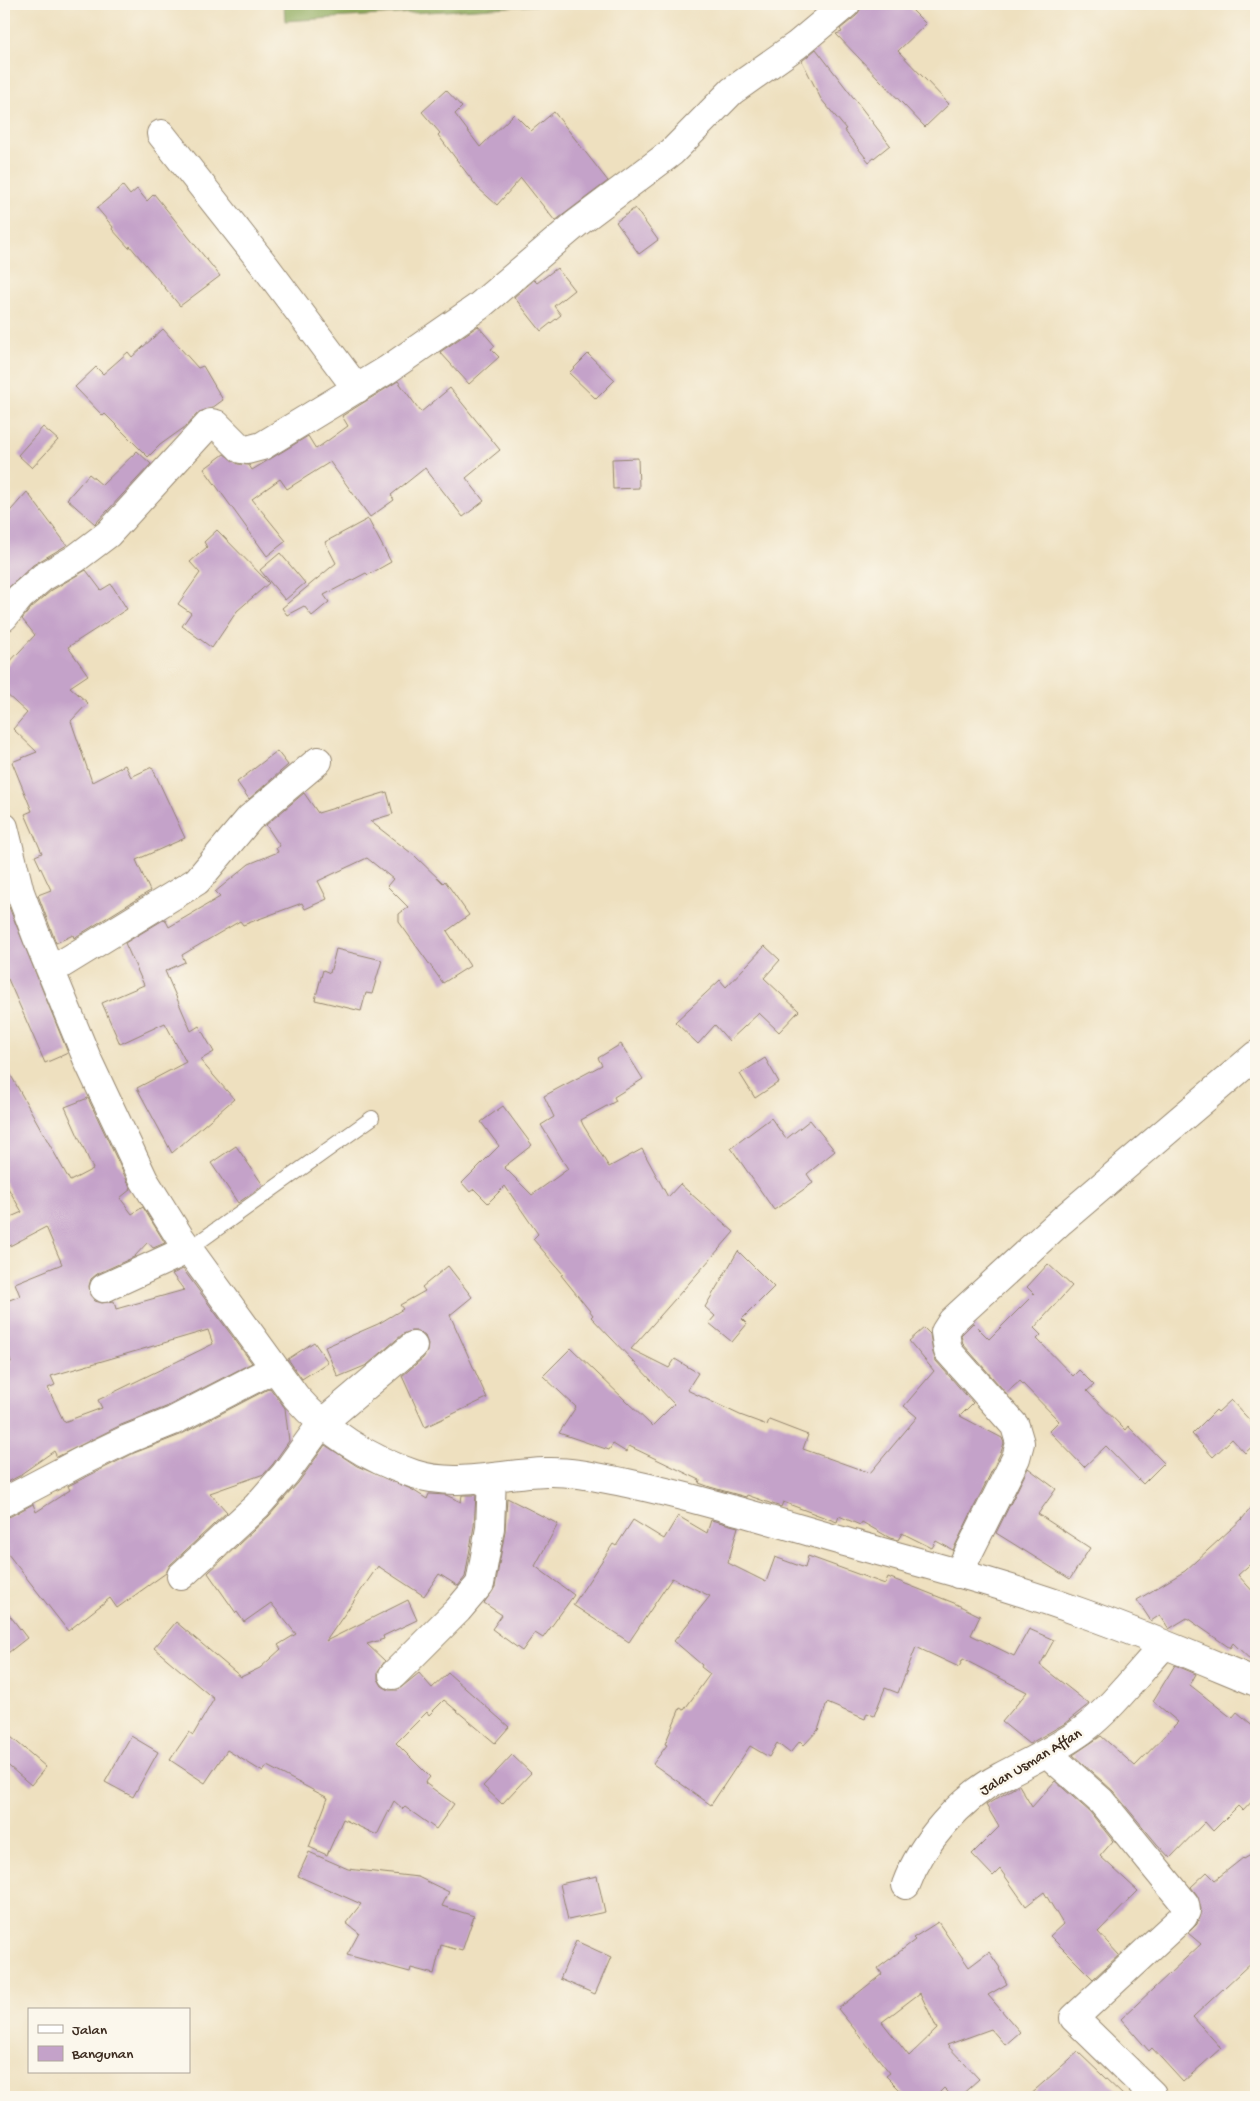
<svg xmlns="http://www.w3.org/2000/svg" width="1260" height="2101" viewBox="0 0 1260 2101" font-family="'Gochi Hand',sans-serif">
  <rect width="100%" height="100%" fill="#fbf7ec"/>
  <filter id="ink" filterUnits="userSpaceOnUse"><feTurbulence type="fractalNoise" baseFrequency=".02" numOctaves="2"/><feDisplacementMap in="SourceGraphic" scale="10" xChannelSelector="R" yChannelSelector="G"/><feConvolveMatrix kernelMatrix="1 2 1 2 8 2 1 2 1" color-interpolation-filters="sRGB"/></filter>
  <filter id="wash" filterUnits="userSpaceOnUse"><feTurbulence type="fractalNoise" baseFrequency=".0096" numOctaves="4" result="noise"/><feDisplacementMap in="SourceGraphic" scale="20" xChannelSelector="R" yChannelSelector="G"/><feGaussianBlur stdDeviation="1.12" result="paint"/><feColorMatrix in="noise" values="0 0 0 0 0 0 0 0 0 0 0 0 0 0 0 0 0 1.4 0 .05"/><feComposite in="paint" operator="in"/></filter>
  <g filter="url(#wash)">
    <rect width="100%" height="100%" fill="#eee0bf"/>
    <path fill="#8eaa5c" stroke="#646a3d" d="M 284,4 L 554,4 L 285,21 Z"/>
    <g id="blocks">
      <path fill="#c4a2c9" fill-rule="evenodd" d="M 861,4 L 906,4 L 926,24 L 898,51 L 949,104 L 925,127 L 836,34 L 842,32 L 840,29 L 856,16 L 860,10 Z
        M 816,49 L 890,145 L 869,162 L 844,130 L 846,129 L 821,99 L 802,61 Z
        M 446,90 L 462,107 L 455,114 L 480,147 L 514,114 L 531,131 L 554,112 L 608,181 L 555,221 L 521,178 L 497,205 L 478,188 L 438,135 L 440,133 L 422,112 Z
        M 123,186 L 130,195 L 137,189 L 147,201 L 154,194 L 220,276 L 180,306 L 130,246 L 129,248 L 112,229 L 113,227 L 97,208 Z
        M 635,208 L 658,240 L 639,254 L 616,222 Z
        M 557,268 L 574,290 L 554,306 L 561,315 L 541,331 L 514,297 L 534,280 L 537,283 Z
        M 478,326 L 495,346 L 491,349 L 499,357 L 469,384 L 440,352 Z
        M 163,329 L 198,368 L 203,366 L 223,400 L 212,408 L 199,412 L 185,427 L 160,445 L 148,457 L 105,414 L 103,416 L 75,387 L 96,367 L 103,374 L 128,352 L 132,357 Z
        M 588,354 L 615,380 L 596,399 L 569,373 Z
        M 398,381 L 421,412 L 450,388 L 500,450 L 466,478 L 484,501 L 463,517 L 425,468 L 391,495 L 394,500 L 370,517 L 330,462 L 287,489 L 280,479 L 252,499 L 286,541 L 267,556 L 204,469 L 224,454 L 238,464 L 249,465 L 252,470 L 308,436 L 316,449 L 348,426 L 342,416 Z
        M 43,427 L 58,440 L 32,468 L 18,455 Z
        M 137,451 L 151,464 L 95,524 L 67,499 L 89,474 L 102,485 Z
        M 638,458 L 639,488 L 613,489 L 612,459 Z
        M 27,492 L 67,545 L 33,565 L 5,591 L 4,518 Z
        M 368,519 L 391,562 L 368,575 L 366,573 L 324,595 L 329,602 L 312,616 L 304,606 L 287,615 L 282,608 L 336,563 L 325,542 Z
        M 217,530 L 269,583 L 237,611 L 212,648 L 182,626 L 191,613 L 178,604 L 200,573 L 190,562 L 207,547 L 204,542 Z
        M 280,553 L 305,583 L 285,600 L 260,570 Z
        M 86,570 L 101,590 L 111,584 L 127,609 L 68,647 L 88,675 L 70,687 L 88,703 L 71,721 L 92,782 L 125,765 L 131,777 L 152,767 L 185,838 L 136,860 L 150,891 L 74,938 L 73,935 L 56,943 L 38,895 L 51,890 L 35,856 L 42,853 L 25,814 L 32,811 L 12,762 L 37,752 L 13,729 L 27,713 L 4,692 L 4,668 L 35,635 L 22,619 L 31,608 L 52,590 Z
        M 277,751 L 288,765 L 249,799 L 237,782 Z
        M 387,792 L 393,814 L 370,821 L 415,856 L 443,883 L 445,881 L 469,915 L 447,931 L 470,966 L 443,983 L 399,922 L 399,914 L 408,907 L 387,886 L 393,879 L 367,858 L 318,881 L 327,899 L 305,909 L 302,903 L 243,925 L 240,921 L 182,955 L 185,962 L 165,971 L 191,1031 L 199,1026 L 214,1052 L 200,1060 L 234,1099 L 172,1153 L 137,1088 L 186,1062 L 165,1023 L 120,1044 L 102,1003 L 144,985 L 125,943 L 163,920 L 165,919 L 169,927 L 220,897 L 215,892 L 249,864 L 278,852 L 276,848 L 280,846 L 266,825 L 304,793 L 318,813 Z
        M 9,907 L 68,1053 L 45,1063 L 8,979 L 4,980 L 4,909 Z
        M 765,946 L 780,960 L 764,978 L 799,1011 L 779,1032 L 759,1013 L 729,1041 L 715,1025 L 698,1044 L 675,1022 L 720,980 L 726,987 Z
        M 336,949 L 382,960 L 372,994 L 366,993 L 361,1011 L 315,1000 L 323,970 L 330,973 Z
        M 621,1044 L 643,1079 L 614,1097 L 616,1101 L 581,1120 L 583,1125 L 609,1167 L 642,1149 L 668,1197 L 680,1184 L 734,1232 L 631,1349 L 669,1368 L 675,1359 L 698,1373 L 687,1390 L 740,1415 L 767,1425 L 769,1420 L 808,1435 L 803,1449 L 870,1473 L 917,1417 L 904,1406 L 934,1371 L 909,1341 L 924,1328 L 930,1334 L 933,1353 L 936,1361 L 973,1403 L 960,1416 L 1002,1438 L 1004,1443 L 1001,1452 L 953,1550 L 936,1541 L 932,1548 L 902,1533 L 898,1540 L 890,1538 L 862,1522 L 860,1525 L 839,1516 L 837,1522 L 783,1502 L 781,1507 L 747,1495 L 746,1497 L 710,1487 L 699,1483 L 700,1480 L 629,1446 L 626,1452 L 613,1444 L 609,1450 L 559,1433 L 576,1407 L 543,1376 L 571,1348 L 652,1426 L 674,1404 L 591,1317 L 593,1315 L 561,1275 L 563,1274 L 533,1239 L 538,1234 L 505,1186 L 488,1203 L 474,1189 L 470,1192 L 462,1183 L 499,1146 L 481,1122 L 503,1106 L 532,1145 L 504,1167 L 532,1195 L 568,1169 L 541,1125 L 554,1117 L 544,1096 L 602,1065 L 598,1058 Z
        M 765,1058 L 779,1082 L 755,1098 L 740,1074 Z
        M 4,1063 L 70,1181 L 93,1169 L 65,1107 L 88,1098 L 131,1189 L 120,1198 L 132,1214 L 143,1207 L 165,1243 L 153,1248 L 148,1242 L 134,1257 L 97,1274 L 91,1279 L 89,1286 L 90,1295 L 95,1301 L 102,1303 L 114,1301 L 116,1309 L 184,1290 L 172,1274 L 183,1269 L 252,1363 L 166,1407 L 121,1425 L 57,1457 L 54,1451 L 21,1474 L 21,1475 L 4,1484 L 4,1364 L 11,1362 L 4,1342 L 4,1302 L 20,1296 L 15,1283 L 62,1264 L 46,1227 L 4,1249 L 4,1220 L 22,1212 L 4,1181 ZM 208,1330 L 213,1344 L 98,1400 L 102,1408 L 64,1422 L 48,1388 L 55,1385 L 51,1376 Z
        M 771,1118 L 786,1139 L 810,1120 L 835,1151 L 807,1174 L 813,1183 L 774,1210 L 731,1148 Z
        M 236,1146 L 263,1185 L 238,1203 L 211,1163 Z
        M 738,1251 L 774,1287 L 742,1319 L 747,1324 L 732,1342 L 709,1323 L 715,1316 L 705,1307 Z
        M 1048,1264 L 1072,1286 L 1034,1328 L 1041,1335 L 1037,1339 L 1073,1376 L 1079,1370 L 1094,1385 L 1087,1391 L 1125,1430 L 1128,1426 L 1164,1463 L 1143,1484 L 1106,1446 L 1084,1467 L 1049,1431 L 1059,1421 L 1020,1381 L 1006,1393 L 963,1344 L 961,1335 L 973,1323 L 989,1339 L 1034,1294 L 1027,1287 Z
        M 448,1266 L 472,1297 L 450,1315 L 487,1398 L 425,1427 L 402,1376 L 423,1358 L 427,1352 L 428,1344 L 425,1336 L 418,1331 L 411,1331 L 403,1334 L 367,1365 L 338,1377 L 325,1347 L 378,1324 L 403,1309 L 400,1305 L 425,1291 L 422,1287 Z
        M 314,1342 L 328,1362 L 302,1379 L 288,1359 Z
        M 270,1388 L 285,1408 L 289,1441 L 273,1464 L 264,1474 L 210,1493 L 227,1512 L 170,1565 L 166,1573 L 117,1608 L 110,1598 L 68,1631 L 4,1549 L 4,1518 L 11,1516 L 33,1504 L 36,1512 L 70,1490 L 68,1486 L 134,1453 L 180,1435 Z
        M 1231,1400 L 1256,1427 L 1256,1443 L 1245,1453 L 1232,1439 L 1213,1457 L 1192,1434 L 1216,1410 L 1218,1412 Z
        M 325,1445 L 357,1466 L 411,1489 L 427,1499 L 429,1494 L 446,1495 L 461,1502 L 462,1495 L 476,1495 L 474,1526 L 465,1577 L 458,1586 L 439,1574 L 424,1596 L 378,1566 L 326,1641 L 408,1600 L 417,1620 L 383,1636 L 384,1639 L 367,1644 L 385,1661 L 378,1671 L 378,1679 L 382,1686 L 389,1690 L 398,1690 L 419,1673 L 432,1688 L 448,1673 L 509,1727 L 495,1743 L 444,1700 L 429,1715 L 427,1712 L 396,1743 L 430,1777 L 425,1783 L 454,1804 L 436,1829 L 405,1807 L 403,1809 L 394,1801 L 377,1835 L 343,1819 L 327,1855 L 309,1847 L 328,1798 L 267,1766 L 263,1772 L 227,1750 L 205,1783 L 170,1760 L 189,1732 L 193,1735 L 214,1699 L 154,1648 L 176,1622 L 241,1677 L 260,1668 L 281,1649 L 278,1645 L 296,1634 L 271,1603 L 244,1622 L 237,1612 L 236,1613 L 208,1573 L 269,1516 L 298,1483 Z
        M 1028,1468 L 1056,1489 L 1038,1514 L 1090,1548 L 1070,1579 L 996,1533 Z
        M 507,1498 L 558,1524 L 535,1566 L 574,1595 L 543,1638 L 535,1633 L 522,1651 L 492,1629 L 502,1615 L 484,1603 L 495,1587 L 505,1531 Z
        M 1256,1502 L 1256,1559 L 1238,1575 L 1256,1595 L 1256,1665 L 1233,1643 L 1230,1648 L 1187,1618 L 1169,1629 L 1160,1615 L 1151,1621 L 1137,1600 L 1185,1571 L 1242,1519 Z
        M 678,1516 L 707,1533 L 711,1520 L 738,1527 L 728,1563 L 766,1582 L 775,1557 L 805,1568 L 808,1556 L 885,1584 L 888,1577 L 954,1603 L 980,1616 L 971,1635 L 1014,1656 L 1029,1629 L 1054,1640 L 1040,1665 L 1089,1704 L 1064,1724 L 1029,1744 L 1002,1722 L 1027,1692 L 963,1659 L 959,1667 L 916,1647 L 898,1693 L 885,1688 L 874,1716 L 867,1713 L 865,1719 L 827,1703 L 818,1730 L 804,1745 L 800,1741 L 790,1753 L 777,1743 L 769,1757 L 750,1746 L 711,1805 L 653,1764 L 667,1745 L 665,1744 L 680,1708 L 684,1710 L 710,1674 L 701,1667 L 702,1665 L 674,1641 L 710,1596 L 672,1578 L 629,1642 L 573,1605 L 613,1544 L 616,1546 L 633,1520 L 664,1539 Z
        M 4,1608 L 27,1638 L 4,1656 Z
        M 1175,1665 L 1196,1674 L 1190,1685 L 1232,1718 L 1237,1712 L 1256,1728 L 1256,1797 L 1243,1811 L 1238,1806 L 1213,1831 L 1205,1822 L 1170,1858 L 1157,1844 L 1113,1791 L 1073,1755 L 1101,1736 L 1135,1766 L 1178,1722 L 1153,1701 Z
        M 4,1731 L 46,1767 L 31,1785 L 4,1762 Z
        M 131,1736 L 158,1752 L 133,1797 L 105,1782 Z
        M 512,1755 L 531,1773 L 502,1804 L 483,1786 Z
        M 1055,1781 L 1090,1812 L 1113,1841 L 1100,1856 L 1138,1891 L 1098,1932 L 1119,1955 L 1093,1979 L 1050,1936 L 1063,1924 L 1044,1892 L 1026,1906 L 1000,1869 L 993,1876 L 972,1854 L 999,1827 L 986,1805 L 1019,1785 L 1032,1807 Z
        M 309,1852 L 348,1869 L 418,1877 L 449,1892 L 442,1906 L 474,1916 L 462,1951 L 441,1945 L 434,1974 L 411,1968 L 410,1972 L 347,1955 L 359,1933 L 346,1923 L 361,1904 L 298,1876 Z
        M 1256,1852 L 1256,1958 L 1193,2017 L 1221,2048 L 1183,2082 L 1152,2048 L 1149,2051 L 1121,2019 L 1201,1944 L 1188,1933 L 1197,1924 L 1201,1909 L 1197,1895 L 1191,1887 L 1207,1872 L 1215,1880 L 1243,1858 L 1244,1859 Z
        M 597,1876 L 605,1912 L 568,1920 L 560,1884 Z
        M 938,1922 L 969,1967 L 989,1952 L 1000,1968 L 999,1969 L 1007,1984 L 988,1995 L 1020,2032 L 1005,2045 L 991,2029 L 947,2045 L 979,2079 L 959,2097 L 953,2097 L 944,2088 L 935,2097 L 907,2097 L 886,2076 L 890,2073 L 838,2009 L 882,1974 L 878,1968 L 915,1940 L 913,1938 ZM 920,1993 L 937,2029 L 909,2056 L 882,2022 Z
        M 576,1941 L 611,1957 L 595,1994 L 560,1979 Z
        M 1078,2052 L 1125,2097 L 1027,2097 Z"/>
    </g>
  </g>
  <g filter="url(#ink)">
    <use href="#blocks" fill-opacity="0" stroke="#94856e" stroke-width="1"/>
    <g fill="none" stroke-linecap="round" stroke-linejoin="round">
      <g stroke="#94856e" stroke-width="16">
        <path id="lane" d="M 189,1249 L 372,1118"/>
      </g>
      <g stroke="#94856e" stroke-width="30">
        <path id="street" d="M 161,134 L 265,266 L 357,389
          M 4,617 L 20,597 L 43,577 L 75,559 L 108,534 L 208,425 L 211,423 L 216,424 L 241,449 L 247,450 L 262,446 L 387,370 L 478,307 L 576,224 L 672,152 L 732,91 L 797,45 L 846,4
          M 4,827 L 20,892 L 38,940 L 88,1061 L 144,1180 L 179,1236 L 296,1397 C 328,1434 367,1458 414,1474 C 457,1488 502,1473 546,1472 C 573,1471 601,1478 627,1483 C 697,1498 766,1519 835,1539 C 917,1562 1000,1583 1080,1612 C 1140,1633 1198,1658 1256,1682
          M 52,970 L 197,881 L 250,818 L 318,761
          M 104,1288 L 189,1249
          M 4,1502 L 80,1462 L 128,1439 L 173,1421 L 275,1368
          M 958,1574 L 1016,1458 L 1020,1443 L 1015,1426 L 948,1351 L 945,1332 L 952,1321 L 1061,1221 L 1256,1055
          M 181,1576 L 257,1506 L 285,1474 L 322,1423 L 413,1346
          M 393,1675 L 458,1610 L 480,1584 L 490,1528 L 492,1477
          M 1047,1753 L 1101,1801 L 1185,1904 L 1186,1911 L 1183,1917 L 1074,2018 L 1152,2094
          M 906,1885 C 921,1843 961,1798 1000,1777 C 1028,1762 1057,1749 1083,1730 C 1113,1707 1138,1673 1164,1645"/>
      </g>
      <use href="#lane" stroke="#fff" stroke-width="14"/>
      <use href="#street" stroke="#fff" stroke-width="28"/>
    </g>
  </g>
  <g text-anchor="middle" stroke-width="5" stroke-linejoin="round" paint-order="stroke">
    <g font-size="15" fill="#3b2a1e" stroke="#fbf7ec">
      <text transform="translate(1030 1761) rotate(-31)" y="5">Jalan Usman Affan</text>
    </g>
  </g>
  <rect width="1260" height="2101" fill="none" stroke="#fbf7ec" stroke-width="20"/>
  <rect x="28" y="2008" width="162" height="65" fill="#fbf7ec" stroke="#aea59a"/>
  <rect x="38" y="2025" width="25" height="8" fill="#ffffff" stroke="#aea59a"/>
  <text x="72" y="2034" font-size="15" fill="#3b2a1e">Jalan</text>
  <rect x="38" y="2046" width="25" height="15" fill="#c4a2c9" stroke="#aea59a"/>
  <text x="72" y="2058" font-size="15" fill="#3b2a1e">Bangunan</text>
</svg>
